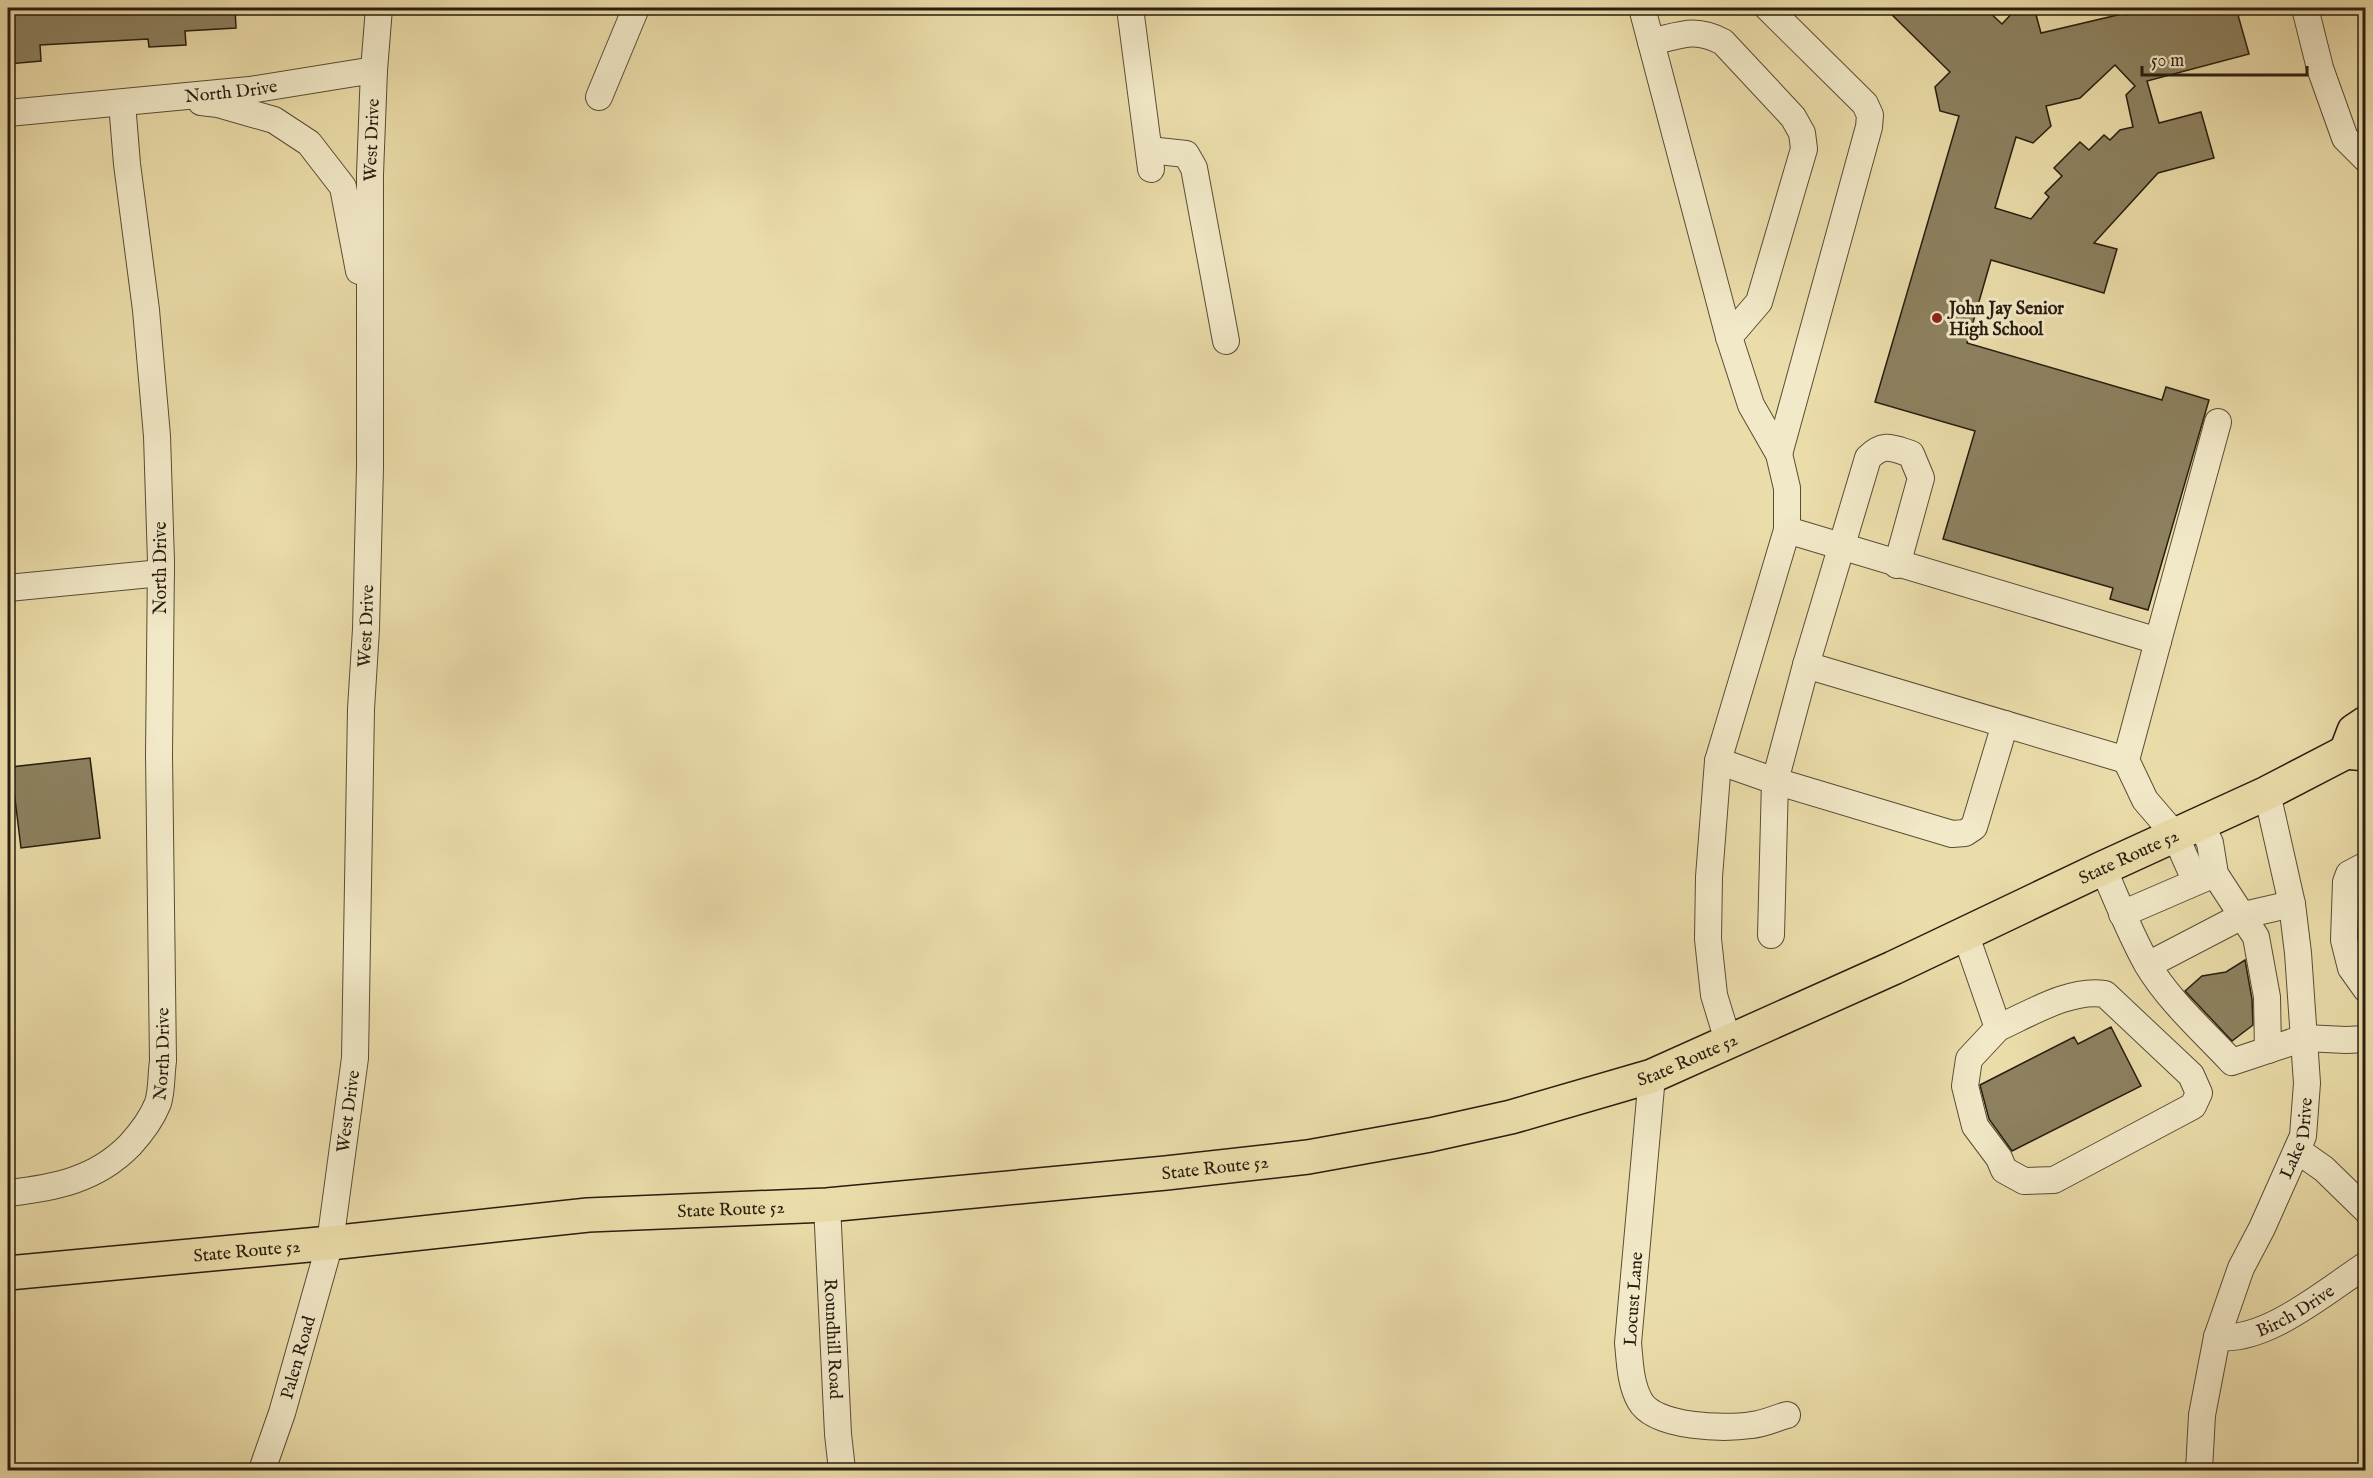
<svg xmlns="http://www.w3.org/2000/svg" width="2373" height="1478" viewBox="0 0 2373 1478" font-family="'IM FELL English',serif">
  <rect width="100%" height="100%" fill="#ebddaa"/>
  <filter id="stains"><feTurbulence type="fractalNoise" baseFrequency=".00333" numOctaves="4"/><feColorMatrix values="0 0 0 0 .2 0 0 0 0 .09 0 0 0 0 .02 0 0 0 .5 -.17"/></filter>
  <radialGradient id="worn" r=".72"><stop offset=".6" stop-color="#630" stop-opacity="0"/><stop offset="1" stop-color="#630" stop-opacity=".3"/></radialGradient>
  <path fill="#8d8160" stroke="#281d10" stroke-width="1.5" fill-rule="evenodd" d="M 8,8 L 235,8 L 236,28 L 185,31 L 186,45 L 149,47 L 148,39 L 40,45 L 41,61 L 8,64 Z
    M 1885,8 L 1985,8 L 2002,24 L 2017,8 L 2021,8 L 2035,11 L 2041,33 L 2126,13 L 2126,15 L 2150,8 L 2236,8 L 2249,54 L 2147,81 L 2159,123 L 2201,112 L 2214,158 L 2158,173 L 2094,243 L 2117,249 L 2104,293 L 1991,260 L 1967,343 L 2162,400 L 2166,387 L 2209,400 L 2148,610 L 2110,599 L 2113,588 L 1943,539 L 1975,431 L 1875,402 L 1959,116 L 1940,111 L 1935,87 L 1950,72 ZM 2115,65 L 2135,86 L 2126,95 L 2133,127 L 2120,130 L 2110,140 L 2104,135 L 2089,150 L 2080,142 L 2054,168 L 2062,176 L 2045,193 L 2049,197 L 2031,219 L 1995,208 L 2016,137 L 2033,143 L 2051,126 L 2046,106 L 2080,98 Z
    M 90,758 L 100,838 L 21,848 L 11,767 Z
    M 2245,960 L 2252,999 L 2253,1025 L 2232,1041 L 2185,991 L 2202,976 L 2226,972 Z
    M 2111,1027 L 2141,1086 L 2012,1151 L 1989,1119 L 1980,1085 L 2074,1037 L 2078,1044 Z"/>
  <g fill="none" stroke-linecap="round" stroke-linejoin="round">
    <g stroke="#594d36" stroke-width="28">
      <g id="minor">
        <path d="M 1130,8 L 1151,169"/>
        <path d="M 1642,8 L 1729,337 L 1751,405 L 1779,454 L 1787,488 L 1787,530 L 1718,761 L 1709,877 L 1708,939 L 1714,995 L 1728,1041"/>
        <path d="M 1768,8 L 1865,104 L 1870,115 L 1869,127 L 1779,454"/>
        <path d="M 2305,8 L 2320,68 L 2345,138 L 2366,159"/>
        <path d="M 1651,42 C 1681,35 1695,27 1723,42 L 1793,117 L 1802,133 L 1804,149 L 1759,302 L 1729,337"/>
        <path d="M 599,97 L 636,8"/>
        <path d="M 201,102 L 218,104 L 274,120 L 309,143 L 343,187 L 359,271"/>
        <path id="s1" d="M 8,113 L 250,90 L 374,70"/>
        <path d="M 1149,150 L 1186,154 L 1194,168 L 1226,341"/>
        <path d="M 1787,530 L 2158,641 L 2126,760 L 2145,800 L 2175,835 L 2195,880"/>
        <path d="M 1897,565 L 1921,478 L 1911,454 C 1892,448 1884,442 1868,458 L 1806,665 L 1775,781 L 1952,834 L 1965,833 L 1974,827 L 2005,724"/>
        <path d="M 8,588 L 161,573"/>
        <path d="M 2158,641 L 2218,422"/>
        <path d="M 1806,665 L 2126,760"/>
        <path d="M 1718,761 L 1775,781 L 1771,935"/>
        <path d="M 2201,824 L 2210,843 L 2215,874 L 2256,937 L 2267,997 L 2268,1050"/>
        <path d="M 2366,865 L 2349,874 L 2346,882 L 2344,940 L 2351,968 L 2366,989"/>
        <path d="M 2103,868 C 2117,900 2130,934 2147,964 C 2169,1001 2203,1031 2232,1062 L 2304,1038 L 2346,1040 L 2366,1039"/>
        <path d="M 2122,914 L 2210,876"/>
        <path d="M 1965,933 L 1998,1028 L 1969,1059 L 1965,1086 L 1975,1126 L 1999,1158 L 2004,1170 L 2024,1181 L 2054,1180 L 2193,1106 L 2199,1093 L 2191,1075 L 2105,994 C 2071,988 2029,1014 1998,1028"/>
        <path d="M 2148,965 L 2244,915 L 2292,904"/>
        <path d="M 1652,1076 L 1628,1343 C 1630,1362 1630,1383 1640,1401 C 1655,1428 1725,1429 1752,1425 C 1764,1424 1776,1418 1787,1415"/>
        <path d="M 2297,1150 L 2324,1169 L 2366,1210"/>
        <path id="s2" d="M 8,1193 C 54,1188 96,1180 130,1145 C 141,1133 152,1118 158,1103 C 162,1090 161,1075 163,1061 L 159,754 L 161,562 L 157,436 L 146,310 L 127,164 L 122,103"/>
        <path id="s3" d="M 827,1205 L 838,1434 L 842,1470"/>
        <path id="s4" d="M 2217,1337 C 2266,1343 2326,1291 2366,1265"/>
        <path id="s5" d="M 262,1470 L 282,1413 L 330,1243 L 355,1058 L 361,709 L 366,629 L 370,467 L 370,174 L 374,70 L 379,8"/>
        <path id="s6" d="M 2199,1470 L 2202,1415 L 2217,1337 L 2241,1268 L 2262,1228 L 2303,1136 L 2307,1083 L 2298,953 L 2292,904 L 2267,793"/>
      </g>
    </g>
    <g stroke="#281d10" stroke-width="36">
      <g id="major">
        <path d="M 2346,752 L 2354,731 L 2366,723"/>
        <path id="s7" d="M 8,1273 L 330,1243 L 588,1215 L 827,1205 L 1166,1173 L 1308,1157 L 1430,1135 L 1511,1117 L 1652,1076 L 1893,968 L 2103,868 L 2267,793 L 2346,752 L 2366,754"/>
      </g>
    </g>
    <use href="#minor" stroke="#f2e9c8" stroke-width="26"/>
    <use href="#major" stroke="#ebddaa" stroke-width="33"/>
  </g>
  <circle fill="#8f2418" stroke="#f2e9c8" stroke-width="2" cx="1937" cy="318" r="6"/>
  <g text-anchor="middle" stroke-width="6" stroke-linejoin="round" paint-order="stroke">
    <g font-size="18" fill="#281d10" stroke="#f2e9c8">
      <text dy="6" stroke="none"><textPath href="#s1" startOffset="224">North Drive</textPath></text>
      <text dy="6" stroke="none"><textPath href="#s5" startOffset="1342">West Drive</textPath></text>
      <text transform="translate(160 568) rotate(-90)" y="6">North Drive</text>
      <text dy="6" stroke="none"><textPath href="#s5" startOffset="856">West Drive</textPath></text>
      <text dy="6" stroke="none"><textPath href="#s7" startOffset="2184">State Route 52</textPath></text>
      <text dy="6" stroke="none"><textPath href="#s2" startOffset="234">North Drive</textPath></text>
      <text dy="6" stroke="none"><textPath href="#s7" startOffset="1698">State Route 52</textPath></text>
      <text dy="6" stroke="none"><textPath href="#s5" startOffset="370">West Drive</textPath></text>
      <text dy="6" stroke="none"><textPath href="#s6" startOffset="350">Lake Drive</textPath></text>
      <text dy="6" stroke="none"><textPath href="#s7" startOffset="1212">State Route 52</textPath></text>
      <text dy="6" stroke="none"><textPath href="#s7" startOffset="726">State Route 52</textPath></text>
      <text dy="6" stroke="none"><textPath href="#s7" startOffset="240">State Route 52</textPath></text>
      <text transform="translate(1633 1299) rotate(-86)" y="6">Locust Lane</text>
      <text dy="6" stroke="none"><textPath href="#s4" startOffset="84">Birch Drive</textPath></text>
      <text dy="6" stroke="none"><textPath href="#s3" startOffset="134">Roundhill Road</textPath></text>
      <text dy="6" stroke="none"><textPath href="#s5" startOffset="118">Palen Road</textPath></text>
    </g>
    <g font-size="18" font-weight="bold" fill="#281d10" stroke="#f2e9c8" text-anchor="start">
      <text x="1949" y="314">John Jay Senior<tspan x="1949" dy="21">High School</tspan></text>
    </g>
  </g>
  <rect width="2373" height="1478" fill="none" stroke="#ebddaa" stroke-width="30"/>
  <rect x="9" y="9" width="2355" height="1460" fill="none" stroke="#281d10" stroke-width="3"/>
  <rect x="15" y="15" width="2343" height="1448" fill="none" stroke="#281d10" stroke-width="1.5"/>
  <path d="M2142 66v9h165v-9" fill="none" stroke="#281d10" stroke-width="3"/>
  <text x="2151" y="66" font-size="18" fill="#281d10" stroke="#f2e9c8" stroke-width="4.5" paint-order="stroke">50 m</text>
  <rect width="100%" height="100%" filter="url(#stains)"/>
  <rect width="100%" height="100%" fill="url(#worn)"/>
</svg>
